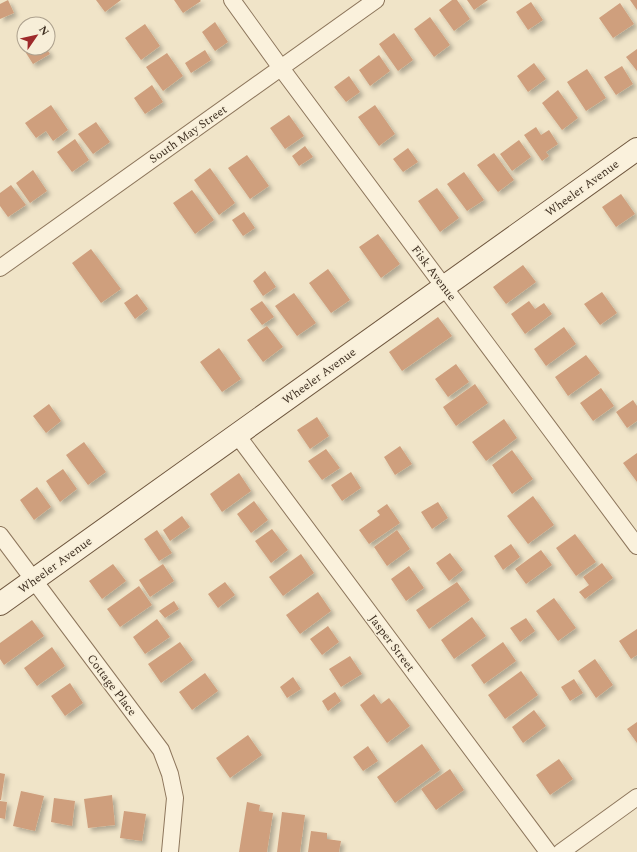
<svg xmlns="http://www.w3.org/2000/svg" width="637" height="852" viewBox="0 0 637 852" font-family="Spectral,serif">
  <defs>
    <filter id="shadow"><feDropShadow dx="3.5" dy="3.5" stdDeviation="2" flood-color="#0004"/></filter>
  </defs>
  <rect width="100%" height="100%" fill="#f0e4c8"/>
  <path fill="#cf9f7d" filter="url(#shadow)" d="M 8,0 L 14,13 L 0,19 L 0,4 Z
    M 96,0 L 121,0 L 105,12 Z
    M 174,0 L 200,0 L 201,1 L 183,13 Z
    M 452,0 L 457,0 L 470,19 L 454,31 L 439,10 Z
    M 467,0 L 488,0 L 474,10 Z
    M 630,0 L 637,0 L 637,10 Z
    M 531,2 L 543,20 L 528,30 L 516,12 Z
    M 620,3 L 634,24 L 613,38 L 599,18 Z
    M 430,17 L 450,45 L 434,57 L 414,29 Z
    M 215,22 L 228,42 L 215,51 L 202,32 Z
    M 145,24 L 160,46 L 141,60 L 125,38 Z
    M 394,33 L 413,60 L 398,71 L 379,44 Z
    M 35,48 L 46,48 L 50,54 L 33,64 L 26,53 Z
    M 637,49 L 637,71 L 626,57 Z
    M 205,50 L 211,60 L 191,73 L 185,63 Z
    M 167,53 L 183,76 L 163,91 L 146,67 Z
    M 379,55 L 390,71 L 370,86 L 359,70 Z
    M 534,63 L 546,79 L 528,92 L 517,76 Z
    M 622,66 L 633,84 L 616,95 L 604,77 Z
    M 587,69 L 606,98 L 586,111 L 567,82 Z
    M 349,76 L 360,92 L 346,102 L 334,87 Z
    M 152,85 L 163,102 L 145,114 L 134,98 Z
    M 558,90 L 578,118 L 562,130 L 542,103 Z
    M 51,105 L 68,130 L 53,141 L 46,131 L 36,138 L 25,123 Z
    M 375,105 L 395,134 L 379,146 L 358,117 Z
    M 289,115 L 304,136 L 285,149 L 270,128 Z
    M 96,122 L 110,142 L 93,154 L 78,134 Z
    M 536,127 L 541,135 L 549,130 L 558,144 L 546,152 L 549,156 L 542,161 L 524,135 Z
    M 75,139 L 89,160 L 72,172 L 57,152 Z
    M 519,140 L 531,157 L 512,171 L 500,154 Z
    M 305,146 L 313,157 L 299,166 L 292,156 Z
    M 408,148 L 418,162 L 403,172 L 393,159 Z
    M 494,153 L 514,180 L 498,192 L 477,165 Z
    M 247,155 L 269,186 L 250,199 L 228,168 Z
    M 210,168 L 235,203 L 219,215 L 194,180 Z
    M 33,170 L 47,191 L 30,203 L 16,183 Z
    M 464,172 L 484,200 L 467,211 L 447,184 Z
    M 11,185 L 26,205 L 8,217 L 0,206 L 0,193 Z
    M 437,188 L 459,218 L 440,232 L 418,201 Z
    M 192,190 L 214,220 L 195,234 L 173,203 Z
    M 621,194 L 635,214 L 616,227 L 602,207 Z
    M 244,212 L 255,228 L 243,236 L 232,220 Z
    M 378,234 L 400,264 L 381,278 L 359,247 Z
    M 91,249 L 121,289 L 101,303 L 72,263 Z
    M 523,265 L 536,282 L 506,304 L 493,287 Z
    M 328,269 L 350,300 L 331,313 L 309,283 Z
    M 265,271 L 276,287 L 263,296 L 253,281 Z
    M 602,292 L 617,313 L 600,325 L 584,304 Z
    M 294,293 L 316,323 L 297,336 L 275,306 Z
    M 137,294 L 148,309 L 135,319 L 124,303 Z
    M 262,301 L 274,317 L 262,325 L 250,309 Z
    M 529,301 L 535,309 L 544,303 L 552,314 L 525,334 L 511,314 Z
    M 438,317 L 452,336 L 402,371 L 389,352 Z
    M 267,326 L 283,347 L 263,362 L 247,340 Z
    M 564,327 L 576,344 L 546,366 L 534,349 Z
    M 219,348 L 241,379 L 222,392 L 200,362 Z
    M 586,355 L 600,373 L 568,396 L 555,377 Z
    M 456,364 L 469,382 L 448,397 L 435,379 Z
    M 475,384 L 488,403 L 456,426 L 443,407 Z
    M 601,388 L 614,406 L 593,421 L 580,403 Z
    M 633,400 L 637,406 L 637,421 L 627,428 L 616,412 Z
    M 49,404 L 61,421 L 46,433 L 33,416 Z
    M 317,417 L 329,436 L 310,449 L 297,430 Z
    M 504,419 L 517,438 L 486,461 L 472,442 Z
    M 84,442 L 106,472 L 88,485 L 66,455 Z
    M 400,446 L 412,464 L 395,475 L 384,457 Z
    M 326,449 L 340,468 L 322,480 L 308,461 Z
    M 512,450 L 533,479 L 512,494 L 492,465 Z
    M 637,453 L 637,482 L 623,463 Z
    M 63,469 L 77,489 L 60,502 L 46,481 Z
    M 351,472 L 361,488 L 342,501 L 331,485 Z
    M 239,473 L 251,491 L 222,512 L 210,494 Z
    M 37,487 L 51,507 L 34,520 L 20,500 Z
    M 533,496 L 554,525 L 528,544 L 507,516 Z
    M 254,501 L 268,520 L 251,533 L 237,514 Z
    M 438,502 L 448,518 L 432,529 L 421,512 Z
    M 387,504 L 400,523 L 369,544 L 359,530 L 380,515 L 377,511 Z
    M 182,516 L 190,527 L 170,541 L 163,530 Z
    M 272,529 L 288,550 L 271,563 L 255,541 Z
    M 157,530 L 172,553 L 159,561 L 144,539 Z
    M 397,530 L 410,549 L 387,566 L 374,547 Z
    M 575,534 L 596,562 L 576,576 L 556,548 Z
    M 511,544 L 520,557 L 503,570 L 494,556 Z
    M 541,550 L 552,565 L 526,584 L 515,569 Z
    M 450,553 L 463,570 L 449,581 L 436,563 Z
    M 301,554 L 314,573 L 283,596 L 269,577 Z
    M 602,563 L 613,578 L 585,599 L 579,592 L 589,585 L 583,577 Z
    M 113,564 L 126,581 L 102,599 L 89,581 Z
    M 163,564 L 174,581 L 150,597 L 139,580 Z
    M 409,566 L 424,588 L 406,601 L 391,579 Z
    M 225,582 L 235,595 L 218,608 L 208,594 Z
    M 457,582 L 470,600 L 429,629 L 416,610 Z
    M 139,586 L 152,605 L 120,627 L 107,609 Z
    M 318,592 L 331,611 L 300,634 L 286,615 Z
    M 554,598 L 576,628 L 558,641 L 536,611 Z
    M 174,601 L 179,609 L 165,618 L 159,611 Z
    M 472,617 L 486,636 L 454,659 L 441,640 Z
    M 526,618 L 535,631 L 520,642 L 510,628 Z
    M 157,619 L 170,637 L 145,654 L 133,637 Z
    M 32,620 L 44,636 L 4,665 L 0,659 L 0,643 Z
    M 328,626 L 339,642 L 322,655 L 310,639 Z
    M 637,629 L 637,655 L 631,659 L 619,641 Z
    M 180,642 L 193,660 L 161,683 L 148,664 Z
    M 503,642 L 516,661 L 484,684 L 471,665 Z
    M 52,647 L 65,666 L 37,686 L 24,668 Z
    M 350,656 L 362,674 L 341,687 L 329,669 Z
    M 595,659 L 613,685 L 596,698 L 578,671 Z
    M 521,671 L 538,695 L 505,719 L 488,695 Z
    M 205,673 L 218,691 L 192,710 L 179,692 Z
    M 293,677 L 301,689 L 287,698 L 280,687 Z
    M 574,679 L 583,693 L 570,701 L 561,687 Z
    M 70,683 L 83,703 L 65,716 L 51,696 Z
    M 335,692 L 341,701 L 328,711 L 322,701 Z
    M 374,694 L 381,704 L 389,698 L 410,726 L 387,743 L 360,705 Z
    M 534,710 L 546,726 L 523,743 L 512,727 Z
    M 637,722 L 637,743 L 627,729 Z
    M 248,735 L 262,755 L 230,778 L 216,758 Z
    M 422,744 L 440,770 L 395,803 L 377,777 Z
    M 368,746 L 378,761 L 363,771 L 353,757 Z
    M 559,759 L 573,779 L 550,795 L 536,775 Z
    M 450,769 L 464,790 L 436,810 L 421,789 Z
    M 0,773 L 5,774 L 1,800 L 0,800 Z
    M 21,791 L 44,796 L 35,831 L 13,826 Z
    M 112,795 L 115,825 L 88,828 L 84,799 Z
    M 54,798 L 75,801 L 72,826 L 51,822 Z
    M 0,801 L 7,802 L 5,819 L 0,818 Z
    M 247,802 L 260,805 L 259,811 L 273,813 L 267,852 L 239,852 Z
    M 124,811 L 146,814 L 142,841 L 120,838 Z
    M 282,812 L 305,815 L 300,852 L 277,852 Z
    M 311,831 L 327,833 L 327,839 L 341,841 L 339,852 L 308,852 Z"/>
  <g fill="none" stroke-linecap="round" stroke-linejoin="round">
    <g stroke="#8d765c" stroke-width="18">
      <path id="street" d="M 232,0 L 281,68 L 637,546
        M 0,268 L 376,0
        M 237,435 L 548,852
        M 0,535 L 161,750 L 170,774 L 175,798 L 170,852
        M 561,852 L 637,797"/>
    </g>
    <g stroke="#6f573f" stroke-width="24">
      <path id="secondary" d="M 0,604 L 637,149"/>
    </g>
    <use href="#street" stroke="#faf1dc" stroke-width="16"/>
    <use href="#secondary" stroke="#faf1dc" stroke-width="22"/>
  </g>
  <g text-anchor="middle" stroke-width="3" stroke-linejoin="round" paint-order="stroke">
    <g font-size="12" fill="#3d2e20" stroke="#f7eed8">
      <text transform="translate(188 134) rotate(-35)" y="4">South May Street</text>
      <text transform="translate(582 188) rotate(-36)" y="4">Wheeler Avenue</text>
      <text transform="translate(434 273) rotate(53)" y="4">Fisk Avenue</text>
      <text transform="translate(319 376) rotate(-36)" y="4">Wheeler Avenue</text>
      <text transform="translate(55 565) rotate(-36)" y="4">Wheeler Avenue</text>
      <text transform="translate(392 643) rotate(53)" y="4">Jasper Street</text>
      <text transform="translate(112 685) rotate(53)" y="4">Cottage Place</text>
    </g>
  </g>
  <g transform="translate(36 36) rotate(56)"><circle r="19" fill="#f7eed8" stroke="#ada18e"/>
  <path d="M0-3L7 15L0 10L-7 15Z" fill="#9e2a2b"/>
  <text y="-6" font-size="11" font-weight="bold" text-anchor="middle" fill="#3d2e20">N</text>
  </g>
</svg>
